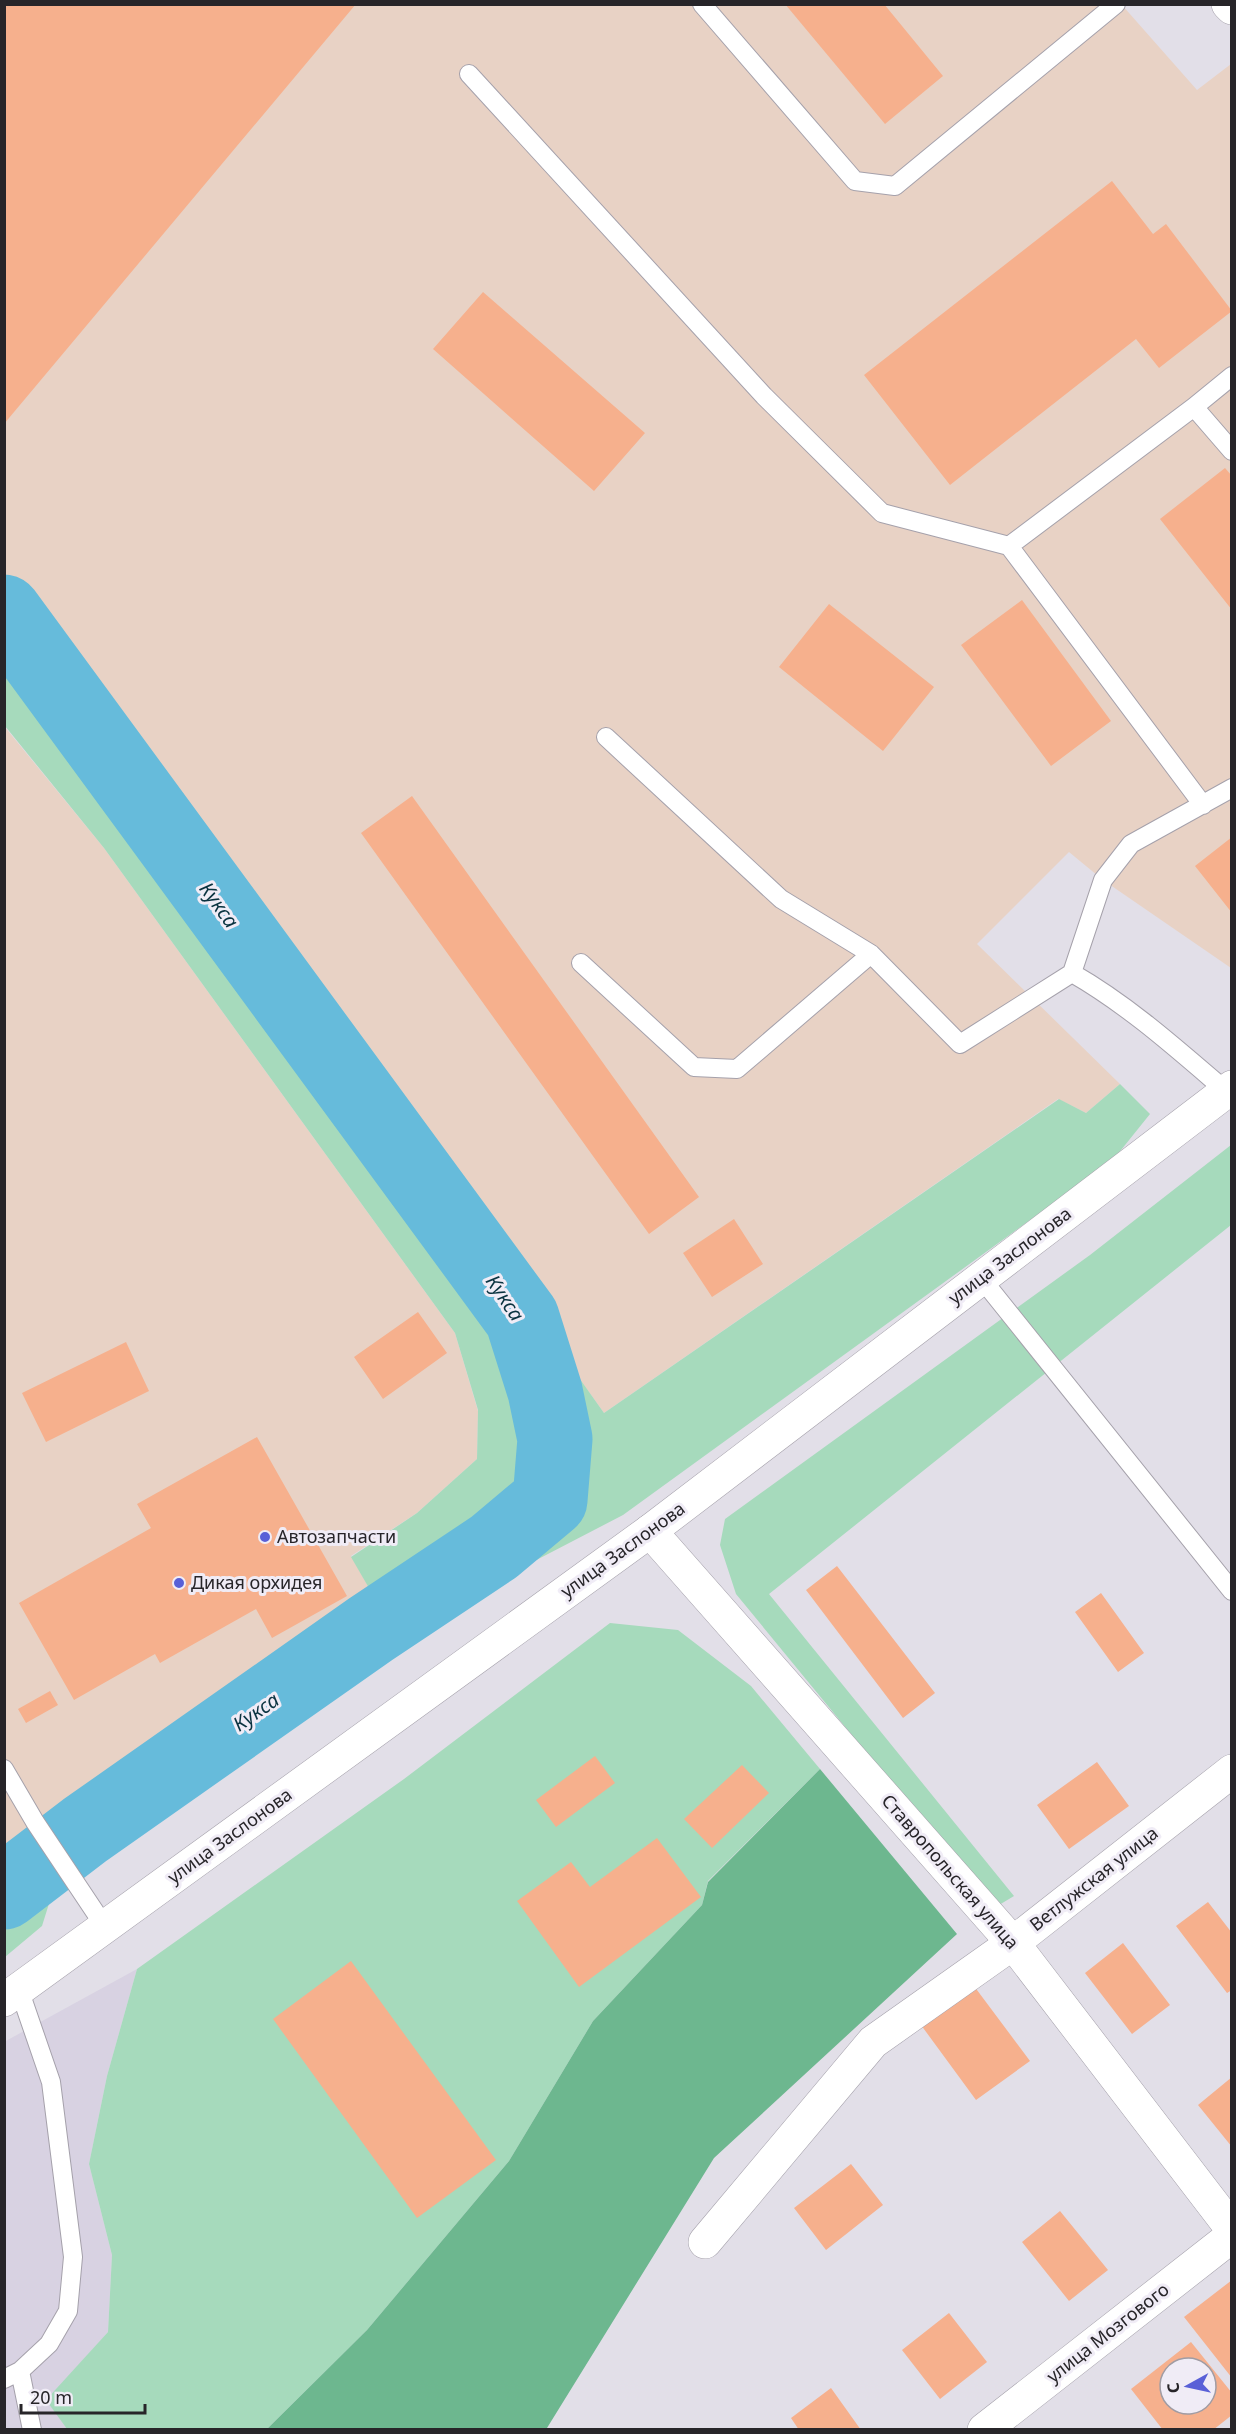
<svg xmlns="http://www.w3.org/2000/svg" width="1236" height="2434" viewBox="0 0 1236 2434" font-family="'Noto Sans',sans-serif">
  <rect width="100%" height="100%" fill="#e2dfe8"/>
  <path fill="#e8d2c5" d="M 4,5 L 1122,5 L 1197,90 L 1231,64 L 1231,968 L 1103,880 L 1069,852 L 977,944 L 1120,1084 L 1086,1113 L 1058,1099 L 604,1413 L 216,869 L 5,606 Z
    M 4,726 L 104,848 L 455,1333 L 478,1411 L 477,1459 L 417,1513 L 351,1556 L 377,1602 L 72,1818 L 5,1848 Z"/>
  <path fill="#d8d2e2" d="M 137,1969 L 107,2076 L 89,2164 L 112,2255 L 108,2332 L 47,2400 L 67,2429 L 5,2429 L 4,2042 Z"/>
  <path fill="#a6dabc" d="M 4,648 L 311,1056 L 497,1320 L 533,1418 L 534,1473 L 492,1524 L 377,1602 L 351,1557 L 417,1513 L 477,1459 L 478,1410 L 455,1333 L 104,848 L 5,726 Z
    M 1120,1084 L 1150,1114 L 1113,1160 L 623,1515 L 398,1632 L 552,1516 L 574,1476 L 548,1334 L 604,1413 L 1059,1099 L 1086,1113 Z
    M 1231,1145 L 1231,1225 L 769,1594 L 1014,1896 L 994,1908 L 736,1594 L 720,1545 L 725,1519 L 1090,1255 Z
    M 610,1623 L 678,1630 L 751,1686 L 820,1769 L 708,1881 L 702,1905 L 593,2021 L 509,2161 L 367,2330 L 267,2429 L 67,2429 L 46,2400 L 108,2332 L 112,2255 L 89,2164 L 107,2076 L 137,1969 L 404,1779 Z
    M 45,1882 L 52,1894 L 42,1926 L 5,1957 L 5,1912 Z"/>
  <path fill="#6db78f" d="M 820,1769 L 957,1934 L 714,2158 L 547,2428 L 267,2429 L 367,2330 L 509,2161 L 593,2021 L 702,1905 L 708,1882 Z"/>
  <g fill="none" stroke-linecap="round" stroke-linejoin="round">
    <path stroke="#66bbdb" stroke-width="75" d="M 4,612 L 522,1318 L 545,1391 L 555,1439 L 550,1500 L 494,1547 L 371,1629 L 85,1830 L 4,1892"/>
  </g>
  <path fill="#f6b08d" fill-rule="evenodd" d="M 4,4 L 356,4 L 4,424 Z
    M 785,4 L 884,4 L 943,76 L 885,124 Z
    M 1112,181 L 1153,234 L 1166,224 L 1232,311 L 1159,368 L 1136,339 L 950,485 L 864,375 Z
    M 483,292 L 645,433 L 594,491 L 433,349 Z
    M 1225,468 L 1232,476 L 1232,610 L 1160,519 Z
    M 1022,600 L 1111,721 L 1051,766 L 961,645 Z
    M 829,604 L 934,687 L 883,751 L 779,667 Z
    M 412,796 L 699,1197 L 649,1234 L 361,833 Z
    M 1232,837 L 1232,913 L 1195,866 Z
    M 734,1219 L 763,1264 L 712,1297 L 683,1253 Z
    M 418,1312 L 447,1353 L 383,1399 L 354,1357 Z
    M 126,1342 L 149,1391 L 46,1442 L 22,1393 Z
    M 257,1437 L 347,1596 L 272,1638 L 256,1609 L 160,1663 L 155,1654 L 74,1700 L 19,1603 L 151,1528 L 137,1504 Z
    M 837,1566 L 935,1693 L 903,1718 L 806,1590 Z
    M 1101,1593 L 1144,1653 L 1118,1672 L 1075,1612 Z
    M 50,1691 L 58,1705 L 26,1723 L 18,1709 Z
    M 595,1756 L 615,1783 L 556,1827 L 536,1800 Z
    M 1097,1762 L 1129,1806 L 1069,1849 L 1037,1805 Z
    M 742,1765 L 769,1793 L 712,1848 L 684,1819 Z
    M 657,1838 L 701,1897 L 579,1987 L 517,1901 L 571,1862 L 590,1887 Z
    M 1208,1902 L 1232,1933 L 1232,1990 L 1227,1993 L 1176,1926 Z
    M 1123,1943 L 1170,2005 L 1132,2034 L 1085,1973 Z
    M 351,1961 L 496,2160 L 417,2218 L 273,2019 Z
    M 974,1986 L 1030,2061 L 976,2100 L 921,2025 Z
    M 1232,2077 L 1232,2147 L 1198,2105 Z
    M 851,2164 L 883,2205 L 826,2250 L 794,2208 Z
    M 1060,2211 L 1108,2270 L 1069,2301 L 1022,2242 Z
    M 1232,2280 L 1232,2378 L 1184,2317 Z
    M 949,2313 L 987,2362 L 940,2399 L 902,2350 Z
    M 1191,2342 L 1232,2393 L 1232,2415 L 1213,2430 L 1163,2430 L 1131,2389 ZM 1170,2368 L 1206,2368 L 1206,2404 L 1170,2404 Z
    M 831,2388 L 861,2430 L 799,2430 L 791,2418 Z"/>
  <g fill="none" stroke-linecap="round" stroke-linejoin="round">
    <g stroke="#a5a1ab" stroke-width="20">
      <path id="service" d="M 702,4 L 855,181 L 895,186 L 1116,4
        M 469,74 L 764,396 L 882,513 L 1009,546 L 1203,805
        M 1232,376 L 1194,407 L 1232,451
        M 1009,546 L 1194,407
        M 606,737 L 781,899 L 871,954 L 960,1044 L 1072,973 L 1103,880 L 1131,844 L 1232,788
        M 581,963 L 694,1067 L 737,1069 L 871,954
        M 1072,973 C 1128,1005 1177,1049 1226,1091
        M 981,1278 L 1232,1591
        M 4,1769 L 35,1822 L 105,1927
        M 20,2371 L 32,2430
        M 4,2379 L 20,2371 L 49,2344 L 68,2311 L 73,2257 L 51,2082 L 19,1989"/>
    </g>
    <g stroke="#a5a1ab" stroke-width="34">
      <path id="minor" d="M 1228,4 L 1232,8
        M 4,2000 L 650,1531
        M 705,2242 L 873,2042 L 1013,1943 L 1232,1771
        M 984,2430 L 1232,2236"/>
    </g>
    <g stroke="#a5a1ab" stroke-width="34">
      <path id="tertiary" d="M 1232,1087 L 650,1531 L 1013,1943 L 1232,2229"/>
    </g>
    <use href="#service" stroke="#fff" stroke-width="18"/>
    <use href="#minor" stroke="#fff" stroke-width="33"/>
    <use href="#tertiary" stroke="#fff" stroke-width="33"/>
  </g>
  <g fill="#5960d7" stroke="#f0ecf6" stroke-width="2">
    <circle cx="265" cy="1537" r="6"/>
    <circle cx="179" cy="1583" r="6"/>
  </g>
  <g text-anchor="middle" stroke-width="6" stroke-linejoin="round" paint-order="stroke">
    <g font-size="18" fill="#272529" stroke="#f0ecf6">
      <text transform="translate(1010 1256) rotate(-37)" y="6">улица Заслонова</text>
      <text transform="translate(623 1550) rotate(-36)" y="6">улица Заслонова</text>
      <text transform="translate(230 1836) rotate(-36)" y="6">улица Заслонова</text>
      <text transform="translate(950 1872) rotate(49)" y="6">Ставропольская улица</text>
      <text transform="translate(1094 1879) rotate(-38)" y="6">Ветлужская улица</text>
      <text transform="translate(1108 2333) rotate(-38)" y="6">улица Мозгового</text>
    </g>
    <g font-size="18" fill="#272529" stroke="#f0ecf6" text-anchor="start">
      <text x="277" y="1543">Автозапчасти</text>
      <text x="191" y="1589">Дикая орхидея</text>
    </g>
    <g font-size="20" font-style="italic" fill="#0a3340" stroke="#f0ecf6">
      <text transform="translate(219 905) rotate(54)" y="7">Кукса</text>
      <text transform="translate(505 1298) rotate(56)" y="7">Кукса</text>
      <text transform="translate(256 1712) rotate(-35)" y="7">Кукса</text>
    </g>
  </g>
  <rect width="1236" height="2434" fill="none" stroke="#272529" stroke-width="12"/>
  <g transform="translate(1188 2386) rotate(262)"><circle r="28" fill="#f0ecf6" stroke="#a09ca4" stroke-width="1.5"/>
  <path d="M0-4.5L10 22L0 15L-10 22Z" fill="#5960d7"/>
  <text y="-9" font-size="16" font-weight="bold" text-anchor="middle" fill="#272529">С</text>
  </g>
  <path d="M21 2404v9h124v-9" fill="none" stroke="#272529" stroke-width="3"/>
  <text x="30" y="2404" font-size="18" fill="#272529" stroke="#f0ecf6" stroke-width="4.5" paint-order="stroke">20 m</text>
</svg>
